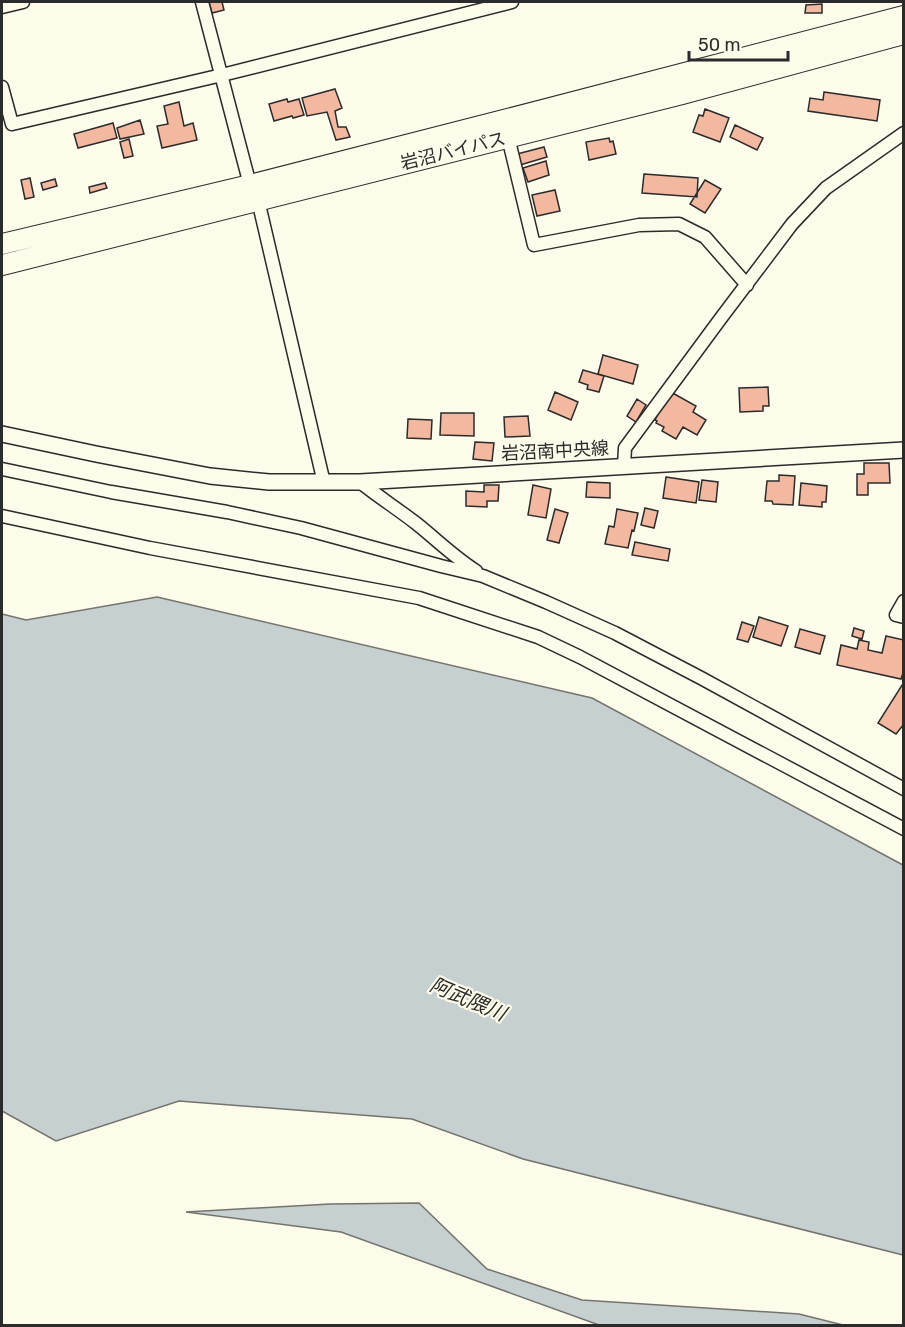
<svg xmlns="http://www.w3.org/2000/svg" width="905" height="1327" viewBox="0 0 905 1327" font-family="Rubik,'Noto Sans JP',sans-serif">
  <rect width="100%" height="100%" fill="#fdfbea"/>
  <path fill="#c7d0d0" stroke="#74746e" stroke-width="1.5" d="M 157,597 L 592,698 L 903,865 L 903,1255 L 523,1159 L 412,1119 L 179,1101 L 56,1141 L 2,1111 L 2,614 L 26,620 Z
    M 419,1203 L 487,1269 L 582,1300 L 799,1314 L 843,1325 L 599,1325 L 341,1232 L 186,1212 L 330,1204 Z"/>
  <path fill="#f2b8a0" stroke="#2b2b2b" stroke-width="1.5" d="M 209,2 L 222,2 L 224,10 L 212,13 Z
    M 822,4 L 822,13 L 805,13 L 806,5 Z
    M 335,89 L 342,108 L 335,111 L 338,127 L 346,127 L 350,137 L 336,140 L 327,112 L 307,116 L 302,98 Z
    M 824,92 L 880,100 L 877,121 L 808,111 L 810,98 L 823,100 Z
    M 287,99 L 288,102 L 299,99 L 304,115 L 293,118 L 292,116 L 274,121 L 269,104 Z
    M 179,102 L 184,126 L 193,123 L 197,140 L 162,148 L 157,126 L 168,124 L 164,106 Z
    M 705,109 L 729,118 L 720,142 L 693,132 L 699,115 L 703,116 Z
    M 140,120 L 144,134 L 120,139 L 117,128 Z
    M 113,123 L 117,138 L 78,148 L 74,134 Z
    M 735,125 L 763,138 L 757,150 L 730,137 Z
    M 609,138 L 610,142 L 613,141 L 616,154 L 589,160 L 586,142 Z
    M 129,139 L 133,156 L 124,158 L 120,142 Z
    M 544,147 L 547,157 L 520,165 L 517,154 Z
    M 546,161 L 549,175 L 528,182 L 523,168 Z
    M 644,174 L 698,178 L 697,197 L 642,193 Z
    M 30,178 L 34,197 L 25,199 L 21,180 Z
    M 55,179 L 57,186 L 43,190 L 41,183 Z
    M 705,180 L 721,189 L 705,213 L 690,204 Z
    M 105,183 L 107,188 L 90,193 L 89,187 Z
    M 555,190 L 560,211 L 537,216 L 532,195 Z
    M 603,355 L 638,365 L 633,384 L 598,374 Z
    M 583,370 L 604,376 L 599,392 L 587,389 L 588,385 L 579,382 Z
    M 768,387 L 769,406 L 763,406 L 763,411 L 740,412 L 739,388 Z
    M 669,391 L 696,406 L 693,412 L 706,420 L 697,435 L 683,427 L 676,439 L 662,431 L 664,427 L 656,423 L 657,421 L 655,420 L 658,414 L 656,413 Z
    M 555,392 L 578,402 L 571,420 L 548,410 Z
    M 637,399 L 646,405 L 636,422 L 627,416 Z
    M 441,413 L 474,413 L 474,436 L 440,435 Z
    M 528,416 L 530,436 L 505,437 L 504,417 Z
    M 408,419 L 432,420 L 431,439 L 407,438 Z
    M 475,442 L 494,443 L 492,461 L 473,459 Z
    M 864,463 L 889,463 L 890,483 L 868,483 L 868,495 L 857,495 L 857,474 L 864,474 Z
    M 779,475 L 795,476 L 793,505 L 773,504 L 772,501 L 765,501 L 767,481 L 779,481 Z
    M 666,477 L 699,482 L 696,503 L 663,498 Z
    M 702,480 L 718,482 L 716,502 L 699,500 Z
    M 587,482 L 610,483 L 610,498 L 586,497 Z
    M 801,483 L 827,486 L 826,502 L 822,502 L 822,507 L 799,505 Z
    M 484,485 L 499,485 L 498,501 L 487,501 L 487,507 L 466,506 L 466,491 L 484,492 Z
    M 533,485 L 551,489 L 546,518 L 528,515 Z
    M 645,508 L 658,511 L 654,528 L 641,525 Z
    M 555,509 L 568,513 L 559,543 L 547,540 Z
    M 617,509 L 638,513 L 634,531 L 632,530 L 628,548 L 605,544 L 609,526 L 614,527 Z
    M 635,542 L 670,549 L 668,561 L 632,555 Z
    M 759,617 L 788,626 L 781,646 L 753,637 Z
    M 742,622 L 754,626 L 748,642 L 737,639 Z
    M 854,628 L 864,631 L 862,639 L 852,636 Z
    M 800,629 L 825,636 L 820,654 L 795,647 Z
    M 886,636 L 904,640 L 904,670 L 901,679 L 837,665 L 841,645 L 857,649 L 859,640 L 869,642 L 868,650 L 882,653 Z
    M 904,682 L 904,724 L 896,734 L 878,723 Z"/>
  <g fill="none" stroke-linecap="round" stroke-linejoin="round">
    <g stroke="#2b2b2b" stroke-width="15">
      <path id="minor" d="M 202,2 L 250,185
        M 2,7 L 23,2
        M 2,87 L 12,124 L 222,75 L 512,2
        M 508,137 L 534,245 L 639,225 L 679,224 L 705,237 L 747,285
        M 258,200 L 324,483
        M 624,466 L 625,448 L 721,318 L 792,224 L 826,188 L 904,133
        M 2,469 L 111,492 L 227,512 L 301,528 L 441,566 L 483,576 L 546,602 L 615,633 L 701,678 L 904,789
        M 360,482 C 379,497 399,510 417,524 C 437,540 454,557 476,571
        M 2,516 L 150,548 L 419,598 L 538,637 L 580,657 L 904,829
        M 904,601 L 896,615 L 904,617"/>
    </g>
    <g stroke="#2b2b2b" stroke-width="18">
      <path id="tertiary" d="M 2,434 L 96,454 L 210,476 L 269,482 L 360,482 L 904,450"/>
    </g>
    <g stroke="#2b2b2b" stroke-width="22">
      <path id="trunk" d="M 2,244 L 250,185 L 504,120 L 904,16
        M 2,265 L 682,94 L 904,34"/>
    </g>
    <use href="#minor" stroke="#fdfbea" stroke-width="12"/>
    <use href="#tertiary" stroke="#fdfbea" stroke-width="15"/>
    <use href="#trunk" stroke="#fdfbea" stroke-width="20"/>
  </g>
  <g text-anchor="middle" stroke-width="4.5" stroke-linejoin="round" paint-order="stroke">
    <g font-size="18" fill="#2b2b2b" stroke="#fdfbea">
      <text transform="translate(453 151) rotate(-14)" y="6">岩沼バイパス</text>
      <text transform="translate(555 451) rotate(-3)" y="6">岩沼南中央線</text>
    </g>
    <g font-size="20" font-style="italic" fill="#2b2b2b" stroke="#fdfbea">
      <text transform="translate(468 999) rotate(23)" y="7">阿武隈川</text>
    </g>
  </g>
  <rect width="905" height="1327" fill="none" stroke="#2b2b2b" stroke-width="6"/>
  <path d="M689 51v9h99v-9" fill="none" stroke="#2b2b2b" stroke-width="3"/>
  <text x="698" y="51" font-size="18" fill="#2b2b2b" stroke="#fdfbea" stroke-width="4.5" paint-order="stroke">50 m</text>
</svg>
